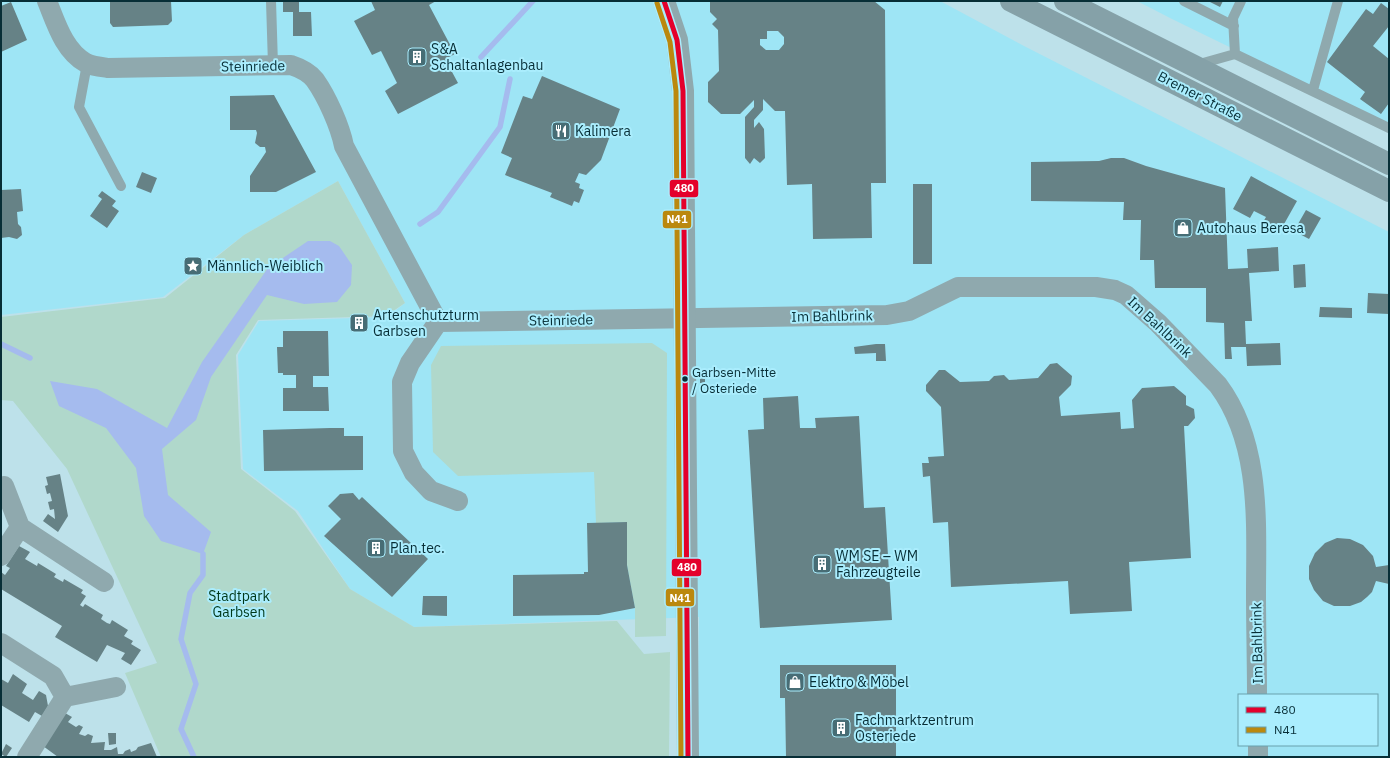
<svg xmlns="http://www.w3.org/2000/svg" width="1390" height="758" viewBox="0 0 1390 758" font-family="'IBM Plex Sans',sans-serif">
  <rect width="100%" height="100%" fill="#bde1ea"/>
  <path fill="#9ee5f5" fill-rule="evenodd" d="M 1,1 L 940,1 L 1024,46 L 1389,232 L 1389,757 L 697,757 L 699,617 L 414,627 L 350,589 L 298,511 L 243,469 L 238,355 L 259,321 L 387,317 L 405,303 L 338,181 L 244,235 L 163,297 L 1,315 ZM 1239,695 L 1377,695 L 1377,745 L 1239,745 Z
    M 1137,1 L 1389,1 L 1389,125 L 1172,19 Z"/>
  <path fill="#b0d8cb" d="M 338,181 L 405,303 L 386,316 L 258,320 L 236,355 L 241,469 L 295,511 L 350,589 L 414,627 L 617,621 L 644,654 L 670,652 L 669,757 L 161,757 L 125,673 L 157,663 L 67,469 L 13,401 L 1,400 L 1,317 L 165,298 L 244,235 Z
    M 652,343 L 667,353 L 666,636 L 635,637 L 635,608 L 627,565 L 627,522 L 596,523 L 594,472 L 458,476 L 433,452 L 431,365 L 441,346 Z"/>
  <path fill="#a5bbee" d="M 308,241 L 330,241 L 339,246 L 352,265 L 351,285 L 337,302 L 304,304 L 267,295 L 211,377 L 196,420 L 162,449 L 168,495 L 211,532 L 203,554 L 161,541 L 144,516 L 136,468 L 106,428 L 59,406 L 50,381 L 97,389 L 167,428 L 202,362 L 268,268 Z"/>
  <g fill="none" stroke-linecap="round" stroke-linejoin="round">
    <path stroke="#a5bbee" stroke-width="5.5" d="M 481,57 L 533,1
      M 420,224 L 438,212 L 500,127 L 510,79
      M 1,344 L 30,358
      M 194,757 L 181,729 L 196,684 L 181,639 L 190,593 L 203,575 L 203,554"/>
  </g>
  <path fill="#668286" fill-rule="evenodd" d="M 110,1 L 171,1 L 172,21 L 168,25 L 113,27 L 110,23 Z
    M 283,1 L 299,1 L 299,12 L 283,12 Z
    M 371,1 L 436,1 L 429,5 L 455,54 L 445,59 L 458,83 L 398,114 L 385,91 L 397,83 L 381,51 L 372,55 L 354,21 L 375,10 Z
    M 710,1 L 874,1 L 885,10 L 886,183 L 871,183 L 872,238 L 813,239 L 812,184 L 787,185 L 785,111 L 775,111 L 763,99 L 763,110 L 754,120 L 754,128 L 759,122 L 764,129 L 765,158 L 760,163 L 754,158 L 750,164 L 745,158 L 745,117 L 754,107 L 754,100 L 740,114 L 721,114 L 708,102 L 708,82 L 719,71 L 718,30 L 712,24 L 717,19 L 710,12 ZM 767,31 L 778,31 L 784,37 L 784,44 L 779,50 L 766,50 L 760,45 L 760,39 L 767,39 Z
    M 1208,1 L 1223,1 L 1220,7 Z
    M 11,2 L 27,40 L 1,52 L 1,6 Z
    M 1381,3 L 1389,9 L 1389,26 L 1373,46 L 1389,59 L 1389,103 L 1381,114 L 1360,99 L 1365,92 L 1327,62 L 1366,9 L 1373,14 Z
    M 293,12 L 311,12 L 312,36 L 293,36 Z
    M 542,76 L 620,109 L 601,160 L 586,175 L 579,173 L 575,182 L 580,184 L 579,188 L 584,190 L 579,203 L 574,201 L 572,206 L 550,197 L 552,193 L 505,175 L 512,158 L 501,153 L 523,96 L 532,99 Z
    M 274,95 L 316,172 L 276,192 L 250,192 L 250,176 L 266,152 L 265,147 L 260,147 L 255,143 L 257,133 L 256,130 L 230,130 L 230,96 Z
    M 1111,158 L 1124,158 L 1146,166 L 1225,188 L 1228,269 L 1248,268 L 1247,249 L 1278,247 L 1279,271 L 1249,273 L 1252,321 L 1245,321 L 1246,344 L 1280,343 L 1281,365 L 1247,366 L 1246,347 L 1231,347 L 1232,359 L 1225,359 L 1224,323 L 1206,322 L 1206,288 L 1155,288 L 1154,260 L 1140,260 L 1141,220 L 1123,220 L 1124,202 L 1031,201 L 1031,162 L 1099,161 Z
    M 142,172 L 157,178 L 151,193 L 136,187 Z
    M 1251,176 L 1297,201 L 1279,233 L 1262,224 L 1266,217 L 1254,211 L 1250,218 L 1233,209 Z
    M 913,184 L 932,184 L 932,264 L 913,264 Z
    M 21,189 L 23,211 L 17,212 L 18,224 L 21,227 L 22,235 L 17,239 L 9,237 L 1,238 L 1,190 Z
    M 102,191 L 116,201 L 112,206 L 119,211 L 107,228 L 90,216 L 102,199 L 98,196 Z
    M 1306,210 L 1321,218 L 1309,239 L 1294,231 Z
    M 1305,264 L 1306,287 L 1294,288 L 1293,265 Z
    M 1368,293 L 1389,294 L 1389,314 L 1367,313 Z
    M 1320,307 L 1352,308 L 1352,318 L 1319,317 Z
    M 362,319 L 363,327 L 355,327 L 355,320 Z
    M 283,331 L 328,331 L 329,376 L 313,376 L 313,387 L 328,387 L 329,411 L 283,411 L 283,388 L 296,388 L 296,375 L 283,375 L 283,373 L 278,373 L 277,347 L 283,347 Z
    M 876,344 L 885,344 L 886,361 L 876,361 L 876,353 L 855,354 L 854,347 Z
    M 1057,363 L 1072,376 L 1071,385 L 1059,397 L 1061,416 L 1120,412 L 1121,429 L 1134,428 L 1132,400 L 1142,388 L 1174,386 L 1186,396 L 1186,405 L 1194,409 L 1195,418 L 1188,426 L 1184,426 L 1191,558 L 1129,562 L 1132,611 L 1070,614 L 1068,581 L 951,587 L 948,522 L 933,523 L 930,476 L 923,477 L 922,463 L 929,463 L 928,457 L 944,456 L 941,407 L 926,391 L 926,385 L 939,370 L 945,370 L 960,382 L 989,381 L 994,376 L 1004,375 L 1009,380 L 1038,378 L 1050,364 Z
    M 700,372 L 705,373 L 705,383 L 700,383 Z
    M 798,396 L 800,428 L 816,428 L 815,418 L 859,416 L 864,508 L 885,507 L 892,620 L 760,628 L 748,430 L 764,429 L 763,398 Z
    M 330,428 L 344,428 L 344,436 L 363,436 L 363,470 L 264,471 L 263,430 Z
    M 60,474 L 68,516 L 58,532 L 43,521 L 48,514 L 55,519 L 54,509 L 50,510 L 48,502 L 52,501 L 50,493 L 47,494 L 45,486 L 48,485 L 46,477 Z
    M 353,493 L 359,500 L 362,497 L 428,559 L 392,597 L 324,536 L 341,519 L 328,506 L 340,494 Z
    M 627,522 L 627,565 L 635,608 L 599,615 L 513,616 L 513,575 L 584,574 L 584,572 L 588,572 L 587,523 Z
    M 1337,538 L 1350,539 L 1363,545 L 1373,556 L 1376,567 L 1389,565 L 1389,584 L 1376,581 L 1372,592 L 1367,597 L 1361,602 L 1350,606 L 1334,606 L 1323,601 L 1314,590 L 1309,579 L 1309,566 L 1315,553 L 1325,543 Z
    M 19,546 L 30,552 L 25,559 L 37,566 L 38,563 L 56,574 L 54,577 L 63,582 L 64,579 L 83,590 L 81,593 L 86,596 L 80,605 L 83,607 L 85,604 L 103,615 L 101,619 L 107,623 L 110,624 L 112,620 L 128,630 L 124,636 L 133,641 L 131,644 L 141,650 L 131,665 L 121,659 L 125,653 L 107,645 L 97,662 L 55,637 L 62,626 L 1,589 L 1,572 L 5,575 L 10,568 L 6,566 Z
    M 423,596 L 447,596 L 447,616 L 422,615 Z
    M 780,665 L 896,665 L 896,757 L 786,757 L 785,698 L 780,698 Z
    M 13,674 L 27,684 L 22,693 L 33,700 L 39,691 L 46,695 L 48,706 L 42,716 L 35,712 L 29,722 L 1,705 L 1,679 L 8,683 Z
    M 65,713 L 72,717 L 68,722 L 76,727 L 79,725 L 83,727 L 79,734 L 85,736 L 88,734 L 93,736 L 91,743 L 105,742 L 104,750 L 111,750 L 117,747 L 118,754 L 123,754 L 125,751 L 130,749 L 131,752 L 136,750 L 138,747 L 151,743 L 157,757 L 58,757 L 43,746 Z
    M 108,733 L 116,733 L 116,744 L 109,745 Z
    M 6,744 L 12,748 L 6,757 L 1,754 Z"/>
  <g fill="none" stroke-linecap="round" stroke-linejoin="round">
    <path stroke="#8fa9ae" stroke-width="10" d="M 271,1 L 273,65
      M 1184,1 L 1234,26
      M 1235,54 L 1233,18 L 1241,1
      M 87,64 L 79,107 L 121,186
      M 1196,65 L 1235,54 L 1389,128
      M 1313,90 L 1338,1"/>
    <path stroke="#8fa9ae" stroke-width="20" d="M 47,1 C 56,23 64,51 86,63 C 92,66 101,67 108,68 L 291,65 C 300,68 309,72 315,80 C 327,97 340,126 344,146 L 438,322 L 887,315 L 909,311 L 958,287 L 1096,287 L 1115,290 L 1126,295 L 1158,323 L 1218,385 C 1262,444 1256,524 1256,594 C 1256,628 1257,661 1257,695
      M 438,322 L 410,363 L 402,382 L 403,451 L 414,473 L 431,491 L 458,501
      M 20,527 L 104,582
      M 1,556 L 20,527 L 4,486
      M 1,643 L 53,676 L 65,697
      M 1258,745 L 1258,757
      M 27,757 L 65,697 L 116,687"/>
    <path stroke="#8fa9ae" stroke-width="22" d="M 664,1 L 677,40 L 683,91 L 688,757"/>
    <path stroke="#85a1a8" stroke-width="22" d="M 1011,1 L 1389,191
      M 1065,1 L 1389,164"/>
    <g stroke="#aaedfd" stroke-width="8">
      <path id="bus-1" d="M 664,1 L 677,40 L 683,91 L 688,757"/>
    </g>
    <g stroke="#aaedfd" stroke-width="8">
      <path id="bus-2" d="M 657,3 L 670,42 L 676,91 L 681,757"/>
    </g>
    <use href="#bus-1" stroke="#e4002b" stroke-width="5"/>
    <use href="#bus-2" stroke="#bb880e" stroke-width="5"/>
  </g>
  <defs>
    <g id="building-square" transform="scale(1)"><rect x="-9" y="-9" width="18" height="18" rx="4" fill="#476d75" stroke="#aaedfd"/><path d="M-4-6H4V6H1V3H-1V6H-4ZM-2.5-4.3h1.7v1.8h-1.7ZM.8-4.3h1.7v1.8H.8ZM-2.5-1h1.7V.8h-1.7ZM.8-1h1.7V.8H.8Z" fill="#fff"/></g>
    <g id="restaurant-square" transform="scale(1)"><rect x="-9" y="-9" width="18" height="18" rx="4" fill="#476d75" stroke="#aaedfd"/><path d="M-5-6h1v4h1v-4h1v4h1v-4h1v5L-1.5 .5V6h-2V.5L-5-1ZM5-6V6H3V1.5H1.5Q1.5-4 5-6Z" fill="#fff"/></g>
    <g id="shop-square" transform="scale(1)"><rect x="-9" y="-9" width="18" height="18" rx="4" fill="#476d75" stroke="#aaedfd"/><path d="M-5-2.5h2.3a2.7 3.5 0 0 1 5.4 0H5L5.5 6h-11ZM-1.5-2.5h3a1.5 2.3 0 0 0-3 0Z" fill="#fff"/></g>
    <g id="sight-square" transform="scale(1)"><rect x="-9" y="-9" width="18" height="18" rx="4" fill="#476d75" stroke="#aaedfd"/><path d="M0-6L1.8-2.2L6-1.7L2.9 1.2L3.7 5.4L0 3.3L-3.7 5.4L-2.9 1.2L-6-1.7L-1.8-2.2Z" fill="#fff"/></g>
  </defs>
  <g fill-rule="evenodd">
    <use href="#building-square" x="417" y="57"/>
    <use href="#restaurant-square" x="561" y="131"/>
    <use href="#shop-square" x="1183" y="228"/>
    <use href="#sight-square" x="193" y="266"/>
    <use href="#building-square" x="359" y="323"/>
    <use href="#building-square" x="376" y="548"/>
    <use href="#building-square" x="822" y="564"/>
    <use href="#shop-square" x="795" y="682"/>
    <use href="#building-square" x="841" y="728"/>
  </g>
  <circle fill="#072e36" stroke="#aaedfd" stroke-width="1.5" cx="685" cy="379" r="3.5"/>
  <g text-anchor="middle" stroke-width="4" stroke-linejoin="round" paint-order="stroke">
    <g font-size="13" fill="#072e36" stroke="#aaedfd" text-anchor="start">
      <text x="692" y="377">Garbsen-Mitte<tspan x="692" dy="16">/ Osteriede</tspan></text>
    </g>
    <g font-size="14" fill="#072e36" stroke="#aaedfd" text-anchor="start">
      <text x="431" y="54">S&amp;A<tspan x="431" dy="16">Schaltanlagenbau</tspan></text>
      <text x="575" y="136">Kalimera</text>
      <text x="1197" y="233">Autohaus Beresa</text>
      <text x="207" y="271">Männlich-Weiblich</text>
      <text x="373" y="320">Artenschutzturm<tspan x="373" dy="16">Garbsen</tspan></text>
      <text x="390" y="553">Plan.tec.</text>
      <text x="836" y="561">WM SE – WM<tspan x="836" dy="16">Fahrzeugteile</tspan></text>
      <text x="809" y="687">Elektro &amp; Möbel</text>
      <text x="855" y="725">Fachmarktzentrum<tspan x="855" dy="16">Osteriede</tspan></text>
    </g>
    <g font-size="14" fill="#072e36" stroke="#aaedfd">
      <text transform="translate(253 66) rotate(-1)" y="5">Steinriede</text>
      <text transform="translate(1200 96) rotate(27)" y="5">Bremer Straße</text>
      <text transform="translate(832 316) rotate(-1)" y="5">Im Bahlbrink</text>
      <text transform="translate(561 320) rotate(-1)" y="5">Steinriede</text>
      <text transform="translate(1160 327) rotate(43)" y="5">Im Bahlbrink</text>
      <text transform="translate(1257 643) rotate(-91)" y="5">Im Bahlbrink</text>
    </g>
    <g font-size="14" fill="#003819" stroke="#aaedfd">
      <text x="239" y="601">Stadtpark<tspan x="239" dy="16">Garbsen</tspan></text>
    </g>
  </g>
  <g stroke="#aaedfd" stroke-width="1.5">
    <rect x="669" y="179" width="30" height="19" rx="4" fill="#e4002b"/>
    <rect x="662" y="210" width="30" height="19" rx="4" fill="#bb880e"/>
    <rect x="671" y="558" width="31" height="19" rx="4" fill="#e4002b"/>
    <rect x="665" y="588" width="30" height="19" rx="4" fill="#bb880e"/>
  </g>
  <g font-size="11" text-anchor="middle" font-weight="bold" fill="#fff">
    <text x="684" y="192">480</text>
    <text x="677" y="223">N41</text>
    <text x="687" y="571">480</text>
    <text x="680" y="602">N41</text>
  </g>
  <rect width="1390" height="758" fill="none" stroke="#072e36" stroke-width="4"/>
  <rect x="1238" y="694" width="140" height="52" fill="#aaedfd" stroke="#69a1ad"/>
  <rect x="1246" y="707" width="20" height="6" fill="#e4002b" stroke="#69a1ad"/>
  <text x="1274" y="714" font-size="12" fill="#072e36">480</text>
  <rect x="1246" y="727" width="20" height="6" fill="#bb880e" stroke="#69a1ad"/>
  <text x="1274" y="734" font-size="12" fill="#072e36">N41</text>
</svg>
